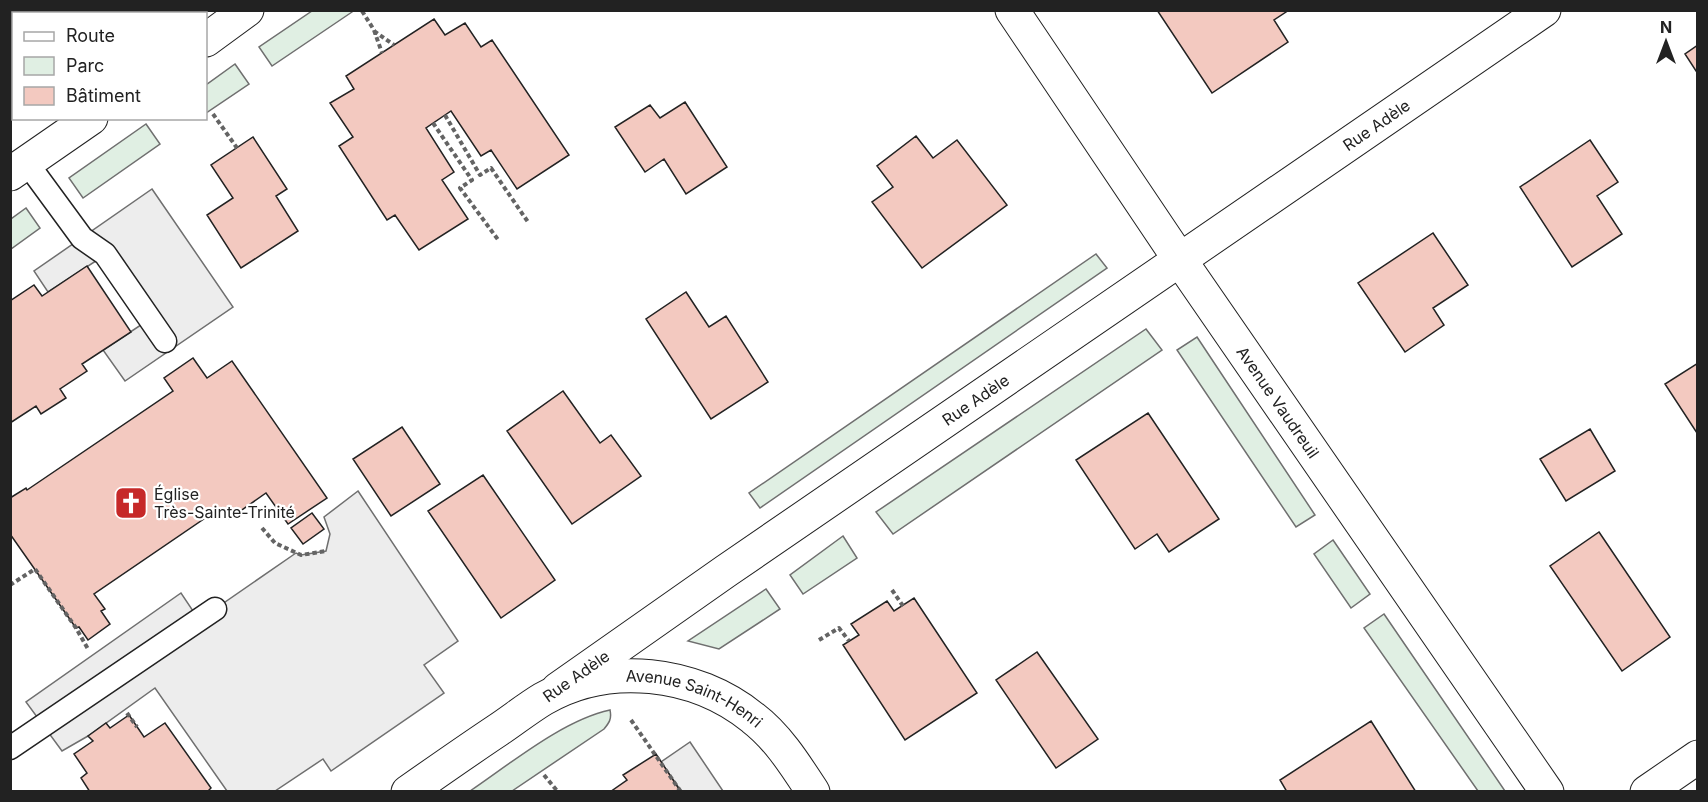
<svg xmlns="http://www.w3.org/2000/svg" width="1708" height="802" viewBox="0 0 1708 802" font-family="Inter,sans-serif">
  <rect width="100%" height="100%" fill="#fff"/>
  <path fill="#e0efe3" stroke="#6f6f6f" stroke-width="1.5" d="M 351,11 L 352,12 L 272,66 L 259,47 L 312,11 Z
    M 235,64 L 249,84 L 206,113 L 206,85 Z
    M 146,124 L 160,144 L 83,198 L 69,178 Z
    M 26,208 L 40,228 L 11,249 L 11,219 Z
    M 1096,254 L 1107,268 L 760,508 L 749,493 Z
    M 1146,329 L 1162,350 L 893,534 L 876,512 Z
    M 1197,337 L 1315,515 L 1296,527 L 1177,350 Z
    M 843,536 L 857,558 L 803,594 L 790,575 Z
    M 1333,540 L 1370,594 L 1351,608 L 1314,554 Z
    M 766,589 L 780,609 L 719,649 L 688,641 Z
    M 1384,614 L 1505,791 L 1478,791 L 1364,628 Z
    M 610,710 C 612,719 609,723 604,729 L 512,791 L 470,791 C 510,764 563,720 610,710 Z"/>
  <path fill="#ededed" stroke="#6f6f6f" stroke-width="1.5" d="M 152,189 L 233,307 L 125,381 L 103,350 L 150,319 L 105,255 L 48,292 L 34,271 Z
    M 358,491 L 458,641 L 424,665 L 444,693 L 331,771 L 323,759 L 275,791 L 227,791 L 155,688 L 88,736 L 62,751 L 26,702 L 181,593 L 199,620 L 296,553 L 301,555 L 326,551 L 330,534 L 324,517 Z
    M 690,742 L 723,791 L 681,791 L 661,762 Z"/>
  <path fill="#f3c9c0" stroke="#222" stroke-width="1.5" d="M 1157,10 L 1289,10 L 1274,20 L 1288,42 L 1212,93 Z
    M 434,19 L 445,35 L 465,23 L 481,47 L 492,40 L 569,155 L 517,189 L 491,150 L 481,156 L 451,111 L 426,128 L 454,172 L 442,180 L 468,219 L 419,250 L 395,215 L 387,220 L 339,146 L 353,137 L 330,103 L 354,89 L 346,76 Z
    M 1698,45 L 1698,74 L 1685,54 Z
    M 685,102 L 727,167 L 686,194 L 664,159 L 645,172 L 615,127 L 650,105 L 660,118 Z
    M 916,136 L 933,158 L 957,140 L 1007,205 L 922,268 L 872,202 L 893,187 L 877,166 Z
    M 253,137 L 287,189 L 276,196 L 298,231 L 241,268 L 207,215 L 233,198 L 211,165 Z
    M 1590,140 L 1618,182 L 1597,196 L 1622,234 L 1572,267 L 1520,187 Z
    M 1433,233 L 1468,285 L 1433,308 L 1444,325 L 1405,352 L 1358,283 Z
    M 87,266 L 131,332 L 82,364 L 87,371 L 60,389 L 66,398 L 41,414 L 36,406 L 10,423 L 10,301 L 34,285 L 42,296 Z
    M 686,292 L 709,327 L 726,316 L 768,382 L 711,419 L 646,319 Z
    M 193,358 L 207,378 L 232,361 L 327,498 L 288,524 L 266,493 L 229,519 L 220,508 L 94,594 L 105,609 L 101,611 L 110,624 L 88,640 L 79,627 L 76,628 L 10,534 L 10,498 L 26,488 L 27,490 L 173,391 L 164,378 Z
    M 1698,363 L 1698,433 L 1697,433 L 1665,384 Z
    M 563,391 L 600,443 L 611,435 L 641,476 L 572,524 L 507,431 Z
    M 1148,413 L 1219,519 L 1169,552 L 1157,534 L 1135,549 L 1076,460 Z
    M 402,427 L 440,484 L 391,516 L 353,459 Z
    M 1590,429 L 1615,471 L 1566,501 L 1540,459 Z
    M 483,475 L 555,580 L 501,618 L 428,511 Z
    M 312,513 L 324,529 L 303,544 L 291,528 Z
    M 1599,532 L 1670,637 L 1622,671 L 1550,566 Z
    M 914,598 L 977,693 L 905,740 L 843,645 L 859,635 L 851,624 L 887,601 L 894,611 Z
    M 1037,652 L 1098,739 L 1056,768 L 996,680 Z
    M 129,715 L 144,737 L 165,723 L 211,788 L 207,792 L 90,792 L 81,778 L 87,773 L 74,754 L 93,741 L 88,736 L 106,723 L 110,728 Z
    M 1371,721 L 1416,792 L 1287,792 L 1280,780 Z
    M 656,754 L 681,792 L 610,792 L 627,780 L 623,775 Z"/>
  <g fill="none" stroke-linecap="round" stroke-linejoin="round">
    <g stroke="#222" stroke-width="25">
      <path id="lane" d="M 27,163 L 82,238 L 105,254 L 165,341
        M 10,748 L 215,609"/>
    </g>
    <g stroke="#222" stroke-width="35">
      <g id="street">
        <path id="s1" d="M 1012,10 L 1180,260 L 1547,792"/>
        <path d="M 206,40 L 247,10"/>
        <path d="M 10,174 L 91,118"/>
        <path id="s2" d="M 558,689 L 726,571 L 1544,10"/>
        <path d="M 1647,792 L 1698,757"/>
      </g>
    </g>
    <g stroke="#222" stroke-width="35">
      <g id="secondary">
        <path id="s3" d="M 408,792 C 438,771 468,750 498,730 C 513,720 528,708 543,699 C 608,661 695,671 753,718 C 778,737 796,766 813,792"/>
      </g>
    </g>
    <path stroke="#646464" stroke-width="4" stroke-dasharray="4.5 3" stroke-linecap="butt" d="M 362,11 L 374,30 L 382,53
      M 374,31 L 394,45
      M 213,114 L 237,148
      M 445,115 L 480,175 L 491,168 L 528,222
      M 433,123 L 472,180 L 460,188 L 499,241
      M 262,528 L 275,543 L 301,555 L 326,551
      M 10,585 L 35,569 L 76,628 L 88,649
      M 892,590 L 903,606
      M 819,640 L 839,628 L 849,641
      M 127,713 L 137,727
      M 631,720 L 681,792
      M 544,775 L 558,792"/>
    <use href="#lane" stroke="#fff" stroke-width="22"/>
    <use href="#street" stroke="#fff" stroke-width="33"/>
    <use href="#secondary" stroke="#fff" stroke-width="33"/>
  </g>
  <defs>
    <g id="church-square" transform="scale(1.725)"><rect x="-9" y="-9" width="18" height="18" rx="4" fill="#c62828" stroke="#fff"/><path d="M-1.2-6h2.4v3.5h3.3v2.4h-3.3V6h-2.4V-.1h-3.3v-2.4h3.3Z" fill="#fff"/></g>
  </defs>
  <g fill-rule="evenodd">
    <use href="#church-square" x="131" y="503"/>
  </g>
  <g text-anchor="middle" stroke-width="4.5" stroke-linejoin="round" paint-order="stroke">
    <g font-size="16" fill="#222" stroke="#fff">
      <text dy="6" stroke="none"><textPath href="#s2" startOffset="994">Rue Adèle</textPath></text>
      <text dy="6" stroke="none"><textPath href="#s2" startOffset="508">Rue Adèle</textPath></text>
      <text dy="6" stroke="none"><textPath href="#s1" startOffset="474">Avenue Vaudreuil</textPath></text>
      <text transform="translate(576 676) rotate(-35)" y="6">Rue Adèle</text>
      <text dy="6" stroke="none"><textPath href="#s3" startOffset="324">Avenue Saint-Henri</textPath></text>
    </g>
    <g font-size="16" fill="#222" stroke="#fff" text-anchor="start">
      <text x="154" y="500">Église<tspan x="154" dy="18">Très-Sainte-Trinité</tspan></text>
    </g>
  </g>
  <rect width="1708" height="802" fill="none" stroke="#222222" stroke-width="24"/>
  <rect x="12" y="12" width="195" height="108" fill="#ffffff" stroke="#a7a7a7" stroke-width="1.5"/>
  <rect x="24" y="32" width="30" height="9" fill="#ffffff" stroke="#a7a7a7" stroke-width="1.5"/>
  <text x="66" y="42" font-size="18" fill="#222222">Route</text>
  <rect x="24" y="57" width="30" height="18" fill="#e0efe3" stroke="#a7a7a7" stroke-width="1.5"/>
  <text x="66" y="72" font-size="18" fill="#222222">Parc</text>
  <rect x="24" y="87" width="30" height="18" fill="#f3c9c0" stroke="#a7a7a7" stroke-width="1.5"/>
  <text x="66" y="102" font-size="18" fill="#222222">Bâtiment</text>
  <g transform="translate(1666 42)" stroke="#ffffff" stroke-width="4.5" paint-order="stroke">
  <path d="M0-4.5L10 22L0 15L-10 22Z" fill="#222222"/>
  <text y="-9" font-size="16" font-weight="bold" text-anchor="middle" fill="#222222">N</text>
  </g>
</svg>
